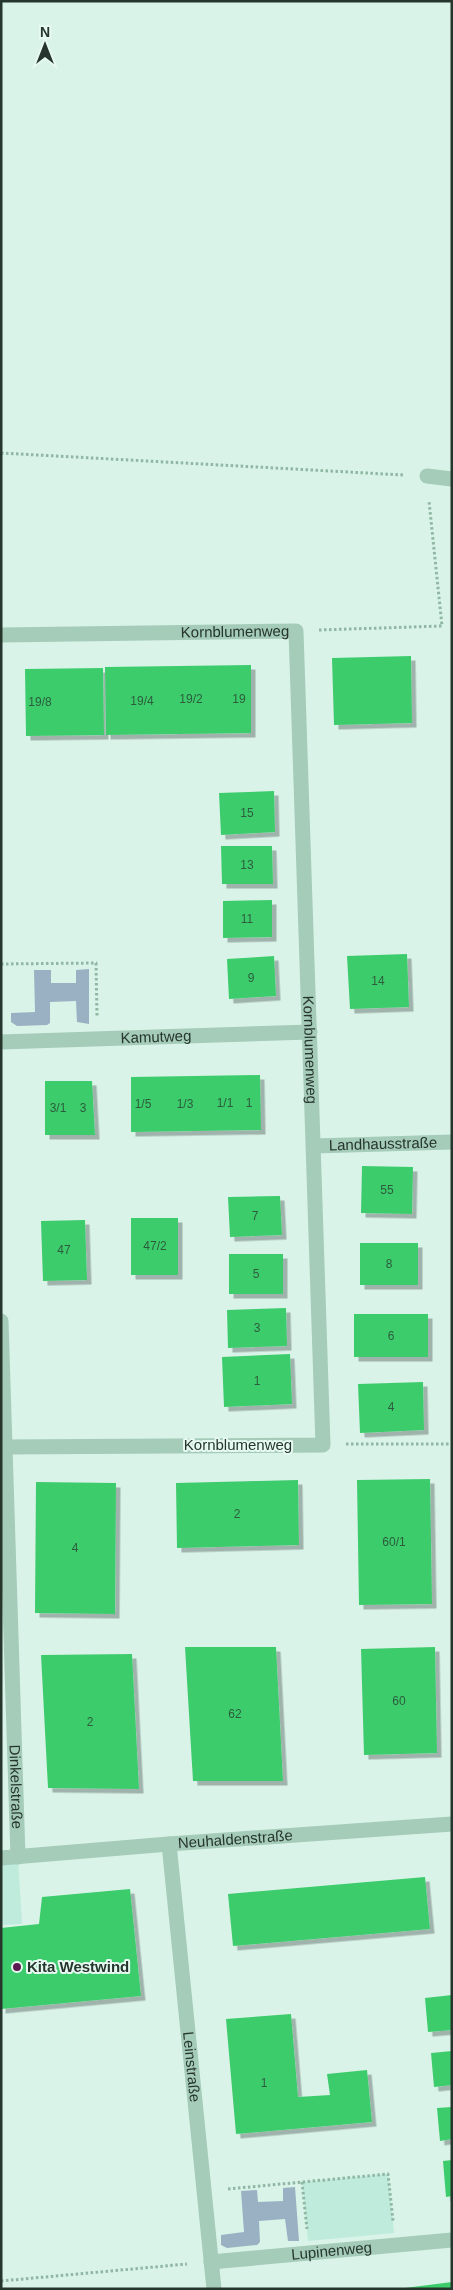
<svg xmlns="http://www.w3.org/2000/svg" width="453" height="2290" viewBox="0 0 453 2290" font-family="Arial,sans-serif">
  <defs>
    <filter id="shadow"><feDropShadow dx="4.5" dy="4.5" stdDeviation="0" flood-color="#0004"/></filter>
  </defs>
  <rect width="100%" height="100%" fill="#d9f3e9"/>
  <path fill="#99b1c2" d="M 89,969 L 89,1024 L 77,1022 L 76,1001 L 50,1002 L 50,1023 L 47,1025 L 17,1026 L 11,1022 L 11,1013 L 35,1012 L 34,970 L 51,970 L 51,983 L 76,983 L 76,970 Z
    M 295,2187 L 299,2241 L 288,2241 L 285,2219 L 259,2221 L 260,2242 L 257,2245 L 227,2248 L 221,2245 L 221,2235 L 244,2232 L 241,2191 L 257,2190 L 258,2202 L 283,2201 L 283,2188 Z"/>
  <path fill="#bfebdc" d="M 18,1857 L 22,1924 L 1,1925 L 1,1858 Z
    M 388,2174 L 394,2233 L 308,2241 L 302,2182 Z"/>
  <path fill="#3ecc6c" filter="url(#shadow)" d="M 411,656 L 412,723 L 334,725 L 332,658 Z
    M 251,665 L 251,733 L 106,735 L 105,667 Z
    M 103,668 L 104,735 L 26,736 L 25,669 Z
    M 274,791 L 275,832 L 221,835 L 219,793 Z
    M 221,846 L 272,846 L 273,884 L 222,884 Z
    M 272,900 L 272,937 L 223,938 L 223,901 Z
    M 407,954 L 409,1007 L 350,1009 L 347,956 Z
    M 274,956 L 276,996 L 229,999 L 227,959 Z
    M 260,1075 L 261,1130 L 131,1132 L 131,1077 Z
    M 45,1081 L 92,1081 L 95,1135 L 45,1135 Z
    M 362,1166 L 413,1167 L 412,1214 L 361,1213 Z
    M 280,1196 L 282,1235 L 230,1237 L 228,1197 Z
    M 131,1218 L 178,1218 L 178,1275 L 131,1275 Z
    M 85,1220 L 87,1280 L 43,1281 L 41,1221 Z
    M 360,1243 L 418,1243 L 418,1285 L 360,1285 Z
    M 229,1254 L 283,1254 L 283,1294 L 229,1294 Z
    M 286,1308 L 287,1346 L 228,1348 L 227,1310 Z
    M 354,1314 L 428,1314 L 428,1357 L 354,1357 Z
    M 290,1354 L 292,1404 L 224,1407 L 222,1357 Z
    M 423,1382 L 424,1430 L 360,1433 L 358,1384 Z
    M 430,1479 L 432,1604 L 359,1605 L 357,1480 Z
    M 298,1480 L 299,1545 L 177,1548 L 176,1483 Z
    M 36,1482 L 116,1483 L 115,1614 L 35,1613 Z
    M 185,1647 L 276,1647 L 283,1781 L 193,1781 Z
    M 435,1647 L 437,1753 L 364,1755 L 361,1649 Z
    M 132,1654 L 139,1789 L 48,1788 L 41,1655 Z
    M 425,1877 L 430,1929 L 233,1946 L 228,1894 Z
    M 130,1889 L 141,1996 L 1,2009 L 1,1928 L 39,1924 L 42,1897 Z
    M 452,1995 L 452,2030 L 428,2032 L 425,1998 Z
    M 291,2014 L 298,2097 L 330,2095 L 327,2074 L 367,2070 L 372,2122 L 236,2134 L 226,2019 Z
    M 452,2051 L 452,2085 L 434,2087 L 431,2053 Z
    M 452,2107 L 452,2139 L 440,2141 L 437,2108 Z
    M 452,2160 L 452,2196 L 446,2197 L 443,2161 Z
    M 452,2282 L 452,2289 L 405,2289 L 405,2288 Z"/>
  <g fill="none" stroke-linecap="round" stroke-linejoin="round">
    <path stroke="#8fb7a3" stroke-width="3" stroke-dasharray="2.5 2.5" stroke-linecap="butt" d="M 1,453 L 403,475
      M 319,630 L 442,626 L 429,501
      M 1,964 L 96,963 L 97,1016
      M 346,1444 L 452,1444
      M 302,2182 L 307,2229
      M 228,2189 L 388,2174 L 393,2221
      M 1,2281 L 187,2264"/>
    <g stroke="#a5cbb9" stroke-width="15">
      <path d="M 427,476 L 452,479"/>
      <path id="s1" d="M 1,635 L 296,631 L 323,1445 L 1,1447"/>
      <path id="s2" d="M 1,1042 L 310,1032"/>
      <path id="s3" d="M 314,1146 L 452,1142"/>
      <path id="s4" d="M 1,1321 L 18,1857"/>
      <path id="s5" d="M 169,1844 L 214,2289"/>
      <path id="s6" d="M 1,1858 L 169,1844 L 452,1824"/>
      <path id="s7" d="M 211,2262 L 452,2240"/>
    </g>
  </g>
  <circle fill="#5a1a50" stroke="#e6faf2" stroke-width="2" cx="17" cy="1967" r="5"/>
  <g text-anchor="middle" stroke-width="4" stroke-linejoin="round" paint-order="stroke">
    <g font-size="12" fill="#2c5c3d">
      <text x="191" y="703">19/2</text>
      <text x="239" y="703">19</text>
      <text x="142" y="705">19/4</text>
      <text x="40" y="706">19/8</text>
      <text x="247" y="817">15</text>
      <text x="247" y="869">13</text>
      <text x="247" y="923">11</text>
      <text x="251" y="982">9</text>
      <text x="378" y="985">14</text>
      <text x="225" y="1107">1/1</text>
      <text x="249" y="1107">1</text>
      <text x="143" y="1108">1/5</text>
      <text x="185" y="1108">1/3</text>
      <text x="58" y="1112">3/1</text>
      <text x="83" y="1112">3</text>
      <text x="387" y="1194">55</text>
      <text x="255" y="1220">7</text>
      <text x="155" y="1250">47/2</text>
      <text x="64" y="1254">47</text>
      <text x="389" y="1268">8</text>
      <text x="256" y="1278">5</text>
      <text x="257" y="1332">3</text>
      <text x="391" y="1340">6</text>
      <text x="257" y="1385">1</text>
      <text x="391" y="1411">4</text>
      <text x="237" y="1518">2</text>
      <text x="394" y="1546">60/1</text>
      <text x="75" y="1552">4</text>
      <text x="399" y="1705">60</text>
      <text x="235" y="1718">62</text>
      <text x="90" y="1726">2</text>
      <text x="264" y="2087">1</text>
    </g>
    <g font-size="15" fill="#26362d" stroke="#e6faf2">
      <text dy="5" stroke="none"><textPath href="#s1" startOffset="234">Kornblumenweg</textPath></text>
      <text dy="5" stroke="none"><textPath href="#s2" startOffset="155">Kamutweg</textPath></text>
      <text dy="5" stroke="none"><textPath href="#s1" startOffset="714">Kornblumenweg</textPath></text>
      <text dy="5" stroke="none"><textPath href="#s3" startOffset="69">Landhausstraße</textPath></text>
      <text x="238" y="1450">Kornblumenweg</text>
      <text dy="5" stroke="none"><textPath href="#s4" startOffset="466">Dinkelstraße</textPath></text>
      <text dy="5" stroke="none"><textPath href="#s6" startOffset="235">Neuhaldenstraße</textPath></text>
      <text dy="5" stroke="none"><textPath href="#s5" startOffset="224">Leinstraße</textPath></text>
      <text dy="5" stroke="none"><textPath href="#s7" startOffset="121">Lupinenweg</textPath></text>
    </g>
    <g font-size="15" font-weight="bold" fill="#26362d" stroke="#e6faf2" text-anchor="start">
      <text x="27" y="1972">Kita Westwind</text>
    </g>
  </g>
  <rect width="453" height="2290" fill="none" stroke="#26362d" stroke-width="5"/>
  <g transform="translate(45 45)" stroke="#e6faf2" stroke-width="4" paint-order="stroke">
  <path d="M0-4L9 19L0 12L-9 19Z" fill="#26362d"/>
  <text y="-8" font-size="14" font-weight="bold" text-anchor="middle" fill="#26362d">N</text>
  </g>
</svg>
